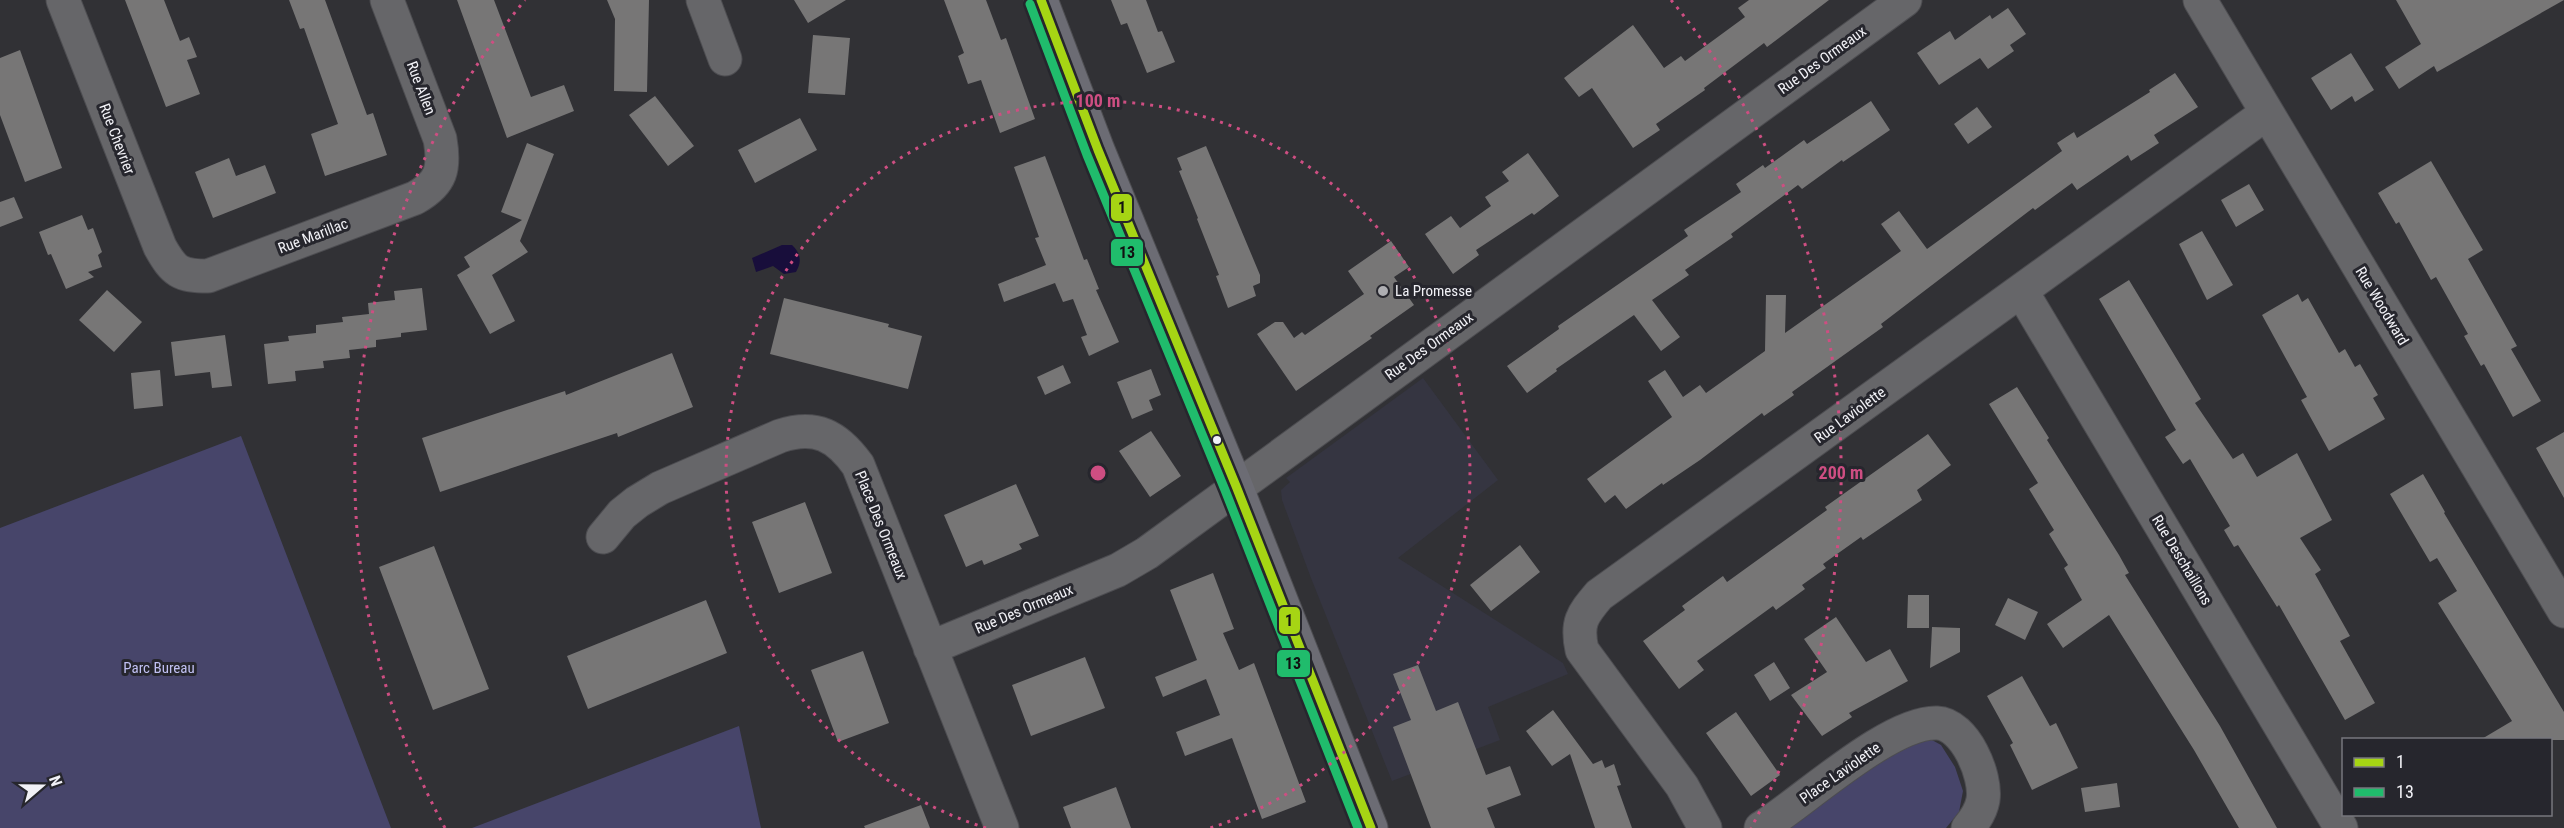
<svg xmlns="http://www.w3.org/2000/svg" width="2564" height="828" viewBox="0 0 2564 828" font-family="'Roboto Condensed',sans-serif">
  <rect width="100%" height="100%" fill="#313135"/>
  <path fill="#353541" d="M 1423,378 L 1498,480 L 1398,558 L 1563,663 L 1568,674 L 1488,707 L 1500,740 L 1392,781 L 1311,578 L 1282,500 L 1281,490 L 1290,482 L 1286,478 Z"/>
  <path fill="#47456a" d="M 241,436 L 391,828 L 0,828 L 0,528 Z
    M 739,726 L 761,828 L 472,828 Z
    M 1918,740 L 1932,740 L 1941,745 L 1955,767 L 1963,791 L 1959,812 L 1946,828 L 1788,828 C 1828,797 1871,762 1918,740 Z"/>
  <path fill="#180e3b" d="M 782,245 L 792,245 C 801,254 802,261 796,272 L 784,274 L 773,266 L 756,272 L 752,258 Z"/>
  <path fill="#777676" d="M 125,0 L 164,0 L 180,41 L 189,37 L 197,57 L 187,60 L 200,94 L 166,107 Z
    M 289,0 L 325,0 L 367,115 L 373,113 L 387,155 L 325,176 L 311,134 L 338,124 L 304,28 L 300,29 Z
    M 457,0 L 494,0 L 531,97 L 564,85 L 574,111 L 507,138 Z
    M 607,0 L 649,0 L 647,92 L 614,91 L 615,19 Z
    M 794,0 L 846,0 L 808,23 Z
    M 944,0 L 986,0 L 1001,40 L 1006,38 L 1035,119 L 1000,133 L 981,80 L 968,84 L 958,56 L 964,53 Z
    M 1111,0 L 1146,0 L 1158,32 L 1162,31 L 1175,62 L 1147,73 L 1127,23 L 1121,25 Z
    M 1749,0 L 1829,0 L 1767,47 L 1764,43 L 1704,88 L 1705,90 L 1656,124 L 1660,130 L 1633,148 L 1592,88 L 1579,97 L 1564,78 L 1633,25 L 1664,68 L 1681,56 L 1685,61 L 1745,17 L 1738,8 Z
    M 2396,0 L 2564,0 L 2437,72 L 2434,66 L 2399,89 L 2385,67 L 2421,44 Z
    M 2008,8 L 2026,34 L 2010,45 L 2014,51 L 1988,69 L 1980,58 L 1939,85 L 1917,53 L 1950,31 L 1955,40 L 1990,15 L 1992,19 Z
    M 813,35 L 850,38 L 845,95 L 808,93 Z
    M 20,50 L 62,168 L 25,182 L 0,115 L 0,58 Z
    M 2351,53 L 2374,90 L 2355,102 L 2352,96 L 2331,110 L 2311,78 Z
    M 2175,73 L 2198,107 L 2154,135 L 2159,143 L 2131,161 L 2128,155 L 2077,190 L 2072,183 L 2035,210 L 2033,208 L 1881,324 L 1883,327 L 1792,392 L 1794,395 L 1764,416 L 1762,413 L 1700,460 L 1663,485 L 1662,483 L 1626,509 L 1615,495 L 1605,503 L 1587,479 L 1672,417 L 1648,381 L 1665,370 L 1683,397 L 1700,385 L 1706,393 L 1765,351 L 1766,295 L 1786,295 L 1785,333 L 1901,251 L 1881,224 L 1899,211 L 1927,249 L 2062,151 L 2057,143 L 2074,132 L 2077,138 L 2150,92 L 2149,90 Z
    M 655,96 L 694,146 L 668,166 L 629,115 Z
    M 1871,101 L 1890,130 L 1843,162 L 1842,160 L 1802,189 L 1798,185 L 1731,234 L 1733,237 L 1685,270 L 1689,275 L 1652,300 L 1680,337 L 1661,351 L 1634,315 L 1556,369 L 1557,371 L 1527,393 L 1507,366 L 1559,329 L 1558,326 L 1688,236 L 1684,230 L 1741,192 L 1736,184 L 1763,165 L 1765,168 L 1804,140 L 1807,144 L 1816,138 Z
    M 1977,107 L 1992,127 L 1968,144 L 1954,124 Z
    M 800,118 L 817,150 L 755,183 L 738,150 Z
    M 527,143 L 554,154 L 520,241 L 528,252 L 492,275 L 515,321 L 490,334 L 457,275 L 470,267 L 464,257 L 522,220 L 501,212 Z
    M 1206,146 L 1260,275 L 1260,283 L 1253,286 L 1256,296 L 1228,308 L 1216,276 L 1219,275 L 1197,219 L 1198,218 L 1179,171 L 1182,170 L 1177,158 Z
    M 1528,153 L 1559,196 L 1534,215 L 1532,213 L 1476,250 L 1479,255 L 1453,274 L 1425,234 L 1451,216 L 1460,228 L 1491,206 L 1485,197 L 1509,181 L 1502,172 Z
    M 1045,156 L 1084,260 L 1087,259 L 1099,289 L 1096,290 L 1119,342 L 1089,356 L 1081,337 L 1087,335 L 1073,299 L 1063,302 L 1055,283 L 1004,302 L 998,284 L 1046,265 L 1035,238 L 1039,237 L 1014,167 Z
    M 229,158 L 236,176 L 265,165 L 276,193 L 213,218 L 195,172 Z
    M 2431,161 L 2483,250 L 2468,259 L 2517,346 L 2511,349 L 2541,401 L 2513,417 L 2484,364 L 2481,366 L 2464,336 L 2468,334 L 2436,277 L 2431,280 L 2399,222 L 2396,224 L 2378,193 Z
    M 2249,184 L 2264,210 L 2236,227 L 2221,200 Z
    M 14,197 L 23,218 L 0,227 L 0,202 Z
    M 82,215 L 88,230 L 93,228 L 102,252 L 98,255 L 102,267 L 88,272 L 94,277 L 66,289 L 51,254 L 48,255 L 39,232 Z
    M 2202,231 L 2233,285 L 2207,300 L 2179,244 Z
    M 1391,241 L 1409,267 L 1394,277 L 1414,305 L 1370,336 L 1372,338 L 1296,391 L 1257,334 L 1275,322 L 1283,322 L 1294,338 L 1302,332 L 1305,335 L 1364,294 L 1348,271 Z
    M 2129,280 L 2201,399 L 2195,403 L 2233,459 L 2243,453 L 2257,477 L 2297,453 L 2332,520 L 2300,538 L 2321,570 L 2315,574 L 2350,636 L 2340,641 L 2375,703 L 2345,720 L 2279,605 L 2277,607 L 2238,545 L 2234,547 L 2224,530 L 2230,526 L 2190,459 L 2183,464 L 2165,437 L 2176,430 L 2099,299 Z
    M 422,288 L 427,330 L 401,333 L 401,337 L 376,340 L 376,347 L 349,350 L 350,358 L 323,361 L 324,368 L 295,371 L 296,381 L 268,384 L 264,344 L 289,341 L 288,336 L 316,333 L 316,325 L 343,322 L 342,317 L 369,314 L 368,303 L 395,300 L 394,291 Z
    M 107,290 L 142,322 L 114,352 L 79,320 Z
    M 2298,294 L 2302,302 L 2308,298 L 2339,353 L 2345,349 L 2355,367 L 2360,364 L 2378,395 L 2373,398 L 2385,419 L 2329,451 L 2301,400 L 2307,397 L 2262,315 Z
    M 784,298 L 889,324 L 888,327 L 922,336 L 908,389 L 770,354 Z
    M 225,335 L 232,386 L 212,388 L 210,372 L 175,376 L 171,342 Z
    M 672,353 L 693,407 L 618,437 L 617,433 L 440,492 L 422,438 L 565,391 L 566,395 Z
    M 1063,365 L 1071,383 L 1045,395 L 1037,377 Z
    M 1151,369 L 1161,395 L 1149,400 L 1153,410 L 1132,419 L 1117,382 Z
    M 160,370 L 163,406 L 134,409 L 131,373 Z
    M 2017,387 L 2049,438 L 2047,440 L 2119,555 L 2129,573 L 2125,575 L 2220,726 L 2277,828 L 2239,828 L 2194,750 L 2109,615 L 2063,648 L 2047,624 L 2082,600 L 2064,568 L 2068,565 L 2049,534 L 2054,530 L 2029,489 L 2038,483 L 1989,404 Z
    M 1151,431 L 1181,476 L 1150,497 L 1119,451 Z
    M 2564,432 L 2564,498 L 2536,448 Z
    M 1928,434 L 1951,465 L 1917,490 L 1922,500 L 1863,540 L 1861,537 L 1823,564 L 1826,568 L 1802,585 L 1805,589 L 1776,610 L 1773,606 L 1697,661 L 1704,670 L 1679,689 L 1643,641 L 1685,610 L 1682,606 L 1723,576 L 1727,582 L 1827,510 L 1825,507 Z
    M 2423,474 L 2445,512 L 2444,513 L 2564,712 L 2564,740 L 2480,740 L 2512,721 L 2438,603 L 2457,591 L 2437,558 L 2430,562 L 2390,494 Z
    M 1016,484 L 1039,536 L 1019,544 L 1022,549 L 984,565 L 982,560 L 966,567 L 944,515 Z
    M 805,502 L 832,573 L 779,593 L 752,522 Z
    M 1520,545 L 1540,572 L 1491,611 L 1470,585 Z
    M 434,546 L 489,689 L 433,710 L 379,567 Z
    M 1213,573 L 1234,629 L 1223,633 L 1239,670 L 1254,663 L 1306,802 L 1262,819 L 1232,738 L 1185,756 L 1176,732 L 1220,715 L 1206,679 L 1163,697 L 1155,677 L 1197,660 L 1170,590 Z
    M 1908,595 L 1929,595 L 1929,628 L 1907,628 Z
    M 2008,598 L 2038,612 L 2025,640 L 1995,625 Z
    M 706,600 L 727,653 L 588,709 L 567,656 Z
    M 1836,617 L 1866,662 L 1890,649 L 1908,681 L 1849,713 L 1852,717 L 1822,736 L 1791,695 L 1827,672 L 1804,639 Z
    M 1932,627 L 1960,628 L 1960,652 L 1930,668 Z
    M 863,651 L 889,723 L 838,742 L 811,670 Z
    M 1085,657 L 1105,708 L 1031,736 L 1012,685 Z
    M 1774,662 L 1790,688 L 1770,701 L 1754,675 Z
    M 1418,665 L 1436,711 L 1458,702 L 1486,775 L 1510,766 L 1521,795 L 1487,808 L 1495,828 L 1431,828 L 1393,727 L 1411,720 L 1393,674 Z
    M 2022,676 L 2050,726 L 2056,723 L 2078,768 L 2032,790 L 2010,745 L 2013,743 L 1987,696 Z
    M 1553,710 L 1593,764 L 1602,760 L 1605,768 L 1614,764 L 1621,785 L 1617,786 L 1632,828 L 1595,828 L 1570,754 L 1552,766 L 1526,731 Z
    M 1736,712 L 1780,775 L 1751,796 L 1706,733 Z
    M 2117,783 L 2120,807 L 2085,812 L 2081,788 Z
    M 1116,787 L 1131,828 L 1071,828 L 1063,807 Z
    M 921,805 L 930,828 L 865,828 L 864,826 Z"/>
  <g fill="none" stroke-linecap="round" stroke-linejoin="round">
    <g stroke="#4d4d51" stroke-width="35">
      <path id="minor" d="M 63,0 L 160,247 C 174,272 180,276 208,276 L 415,198 C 442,183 445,168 440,139 L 387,0
        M 703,0 L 725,59
        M 2200,0 L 2564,611
        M 2022,292 L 2341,828
        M 603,537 L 622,514 L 637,502 L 660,488 L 780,436 C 816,424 837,436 858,465 L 1002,828
        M 930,648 L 1118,570 L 1147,553 L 1905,0
        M 1705,828 L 1682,786 L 1582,650 C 1576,623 1582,615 1599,595 L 2267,113
        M 1761,828 C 1803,802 1890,721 1937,723 C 1965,724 1987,776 1983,800 C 1981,811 1975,820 1968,828"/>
    </g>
    <g stroke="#4d4d51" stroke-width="35">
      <path id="major" d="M 1041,0 L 1098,150 L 1236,486 L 1371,828"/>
    </g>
    <use href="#minor" stroke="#666669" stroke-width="33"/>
    <use href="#major" stroke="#6c6c74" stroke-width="33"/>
    <g stroke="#26262d" stroke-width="14">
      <path id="bus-1" d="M 1041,0 L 1098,150 L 1236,486 L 1371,828"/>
    </g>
    <g stroke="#26262d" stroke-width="14">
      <path id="bus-2" d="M 1030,4 L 1087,155 L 1225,490 L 1358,828"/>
    </g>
    <use href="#bus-1" stroke="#a6d514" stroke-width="9"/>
    <use href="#bus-2" stroke="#20bc6c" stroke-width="9"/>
  </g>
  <g fill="none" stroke="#ce4e82" stroke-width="3" stroke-dasharray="3 6">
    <path d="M986 828A372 372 0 1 1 1210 828"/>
    <path d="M445 828A743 743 0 0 1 525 0M1671 0A743 743 0 0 1 1751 828"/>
  </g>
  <circle fill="#aeaeb2" stroke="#26262d" stroke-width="2" cx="1383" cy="291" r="6"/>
  <circle fill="#f1f1f6" stroke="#26262d" stroke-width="2" cx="1217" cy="440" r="5"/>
  <g text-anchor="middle" stroke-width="6" stroke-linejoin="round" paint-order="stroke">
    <g font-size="15" fill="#f1f1f6" stroke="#26262d">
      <text transform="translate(1822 60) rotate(-36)" y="5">Rue Des Ormeaux</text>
      <text transform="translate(421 88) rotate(69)" y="5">Rue Allen</text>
      <text transform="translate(117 139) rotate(69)" y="5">Rue Chevrier</text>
      <text transform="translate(313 236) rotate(-21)" y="5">Rue Marillac</text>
      <text transform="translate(2382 306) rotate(59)" y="5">Rue Woodward</text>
      <text transform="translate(1429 346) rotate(-36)" y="5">Rue Des Ormeaux</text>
      <text transform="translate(1850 415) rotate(-36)" y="5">Rue Laviolette</text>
      <text transform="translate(881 525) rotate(68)" y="5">Place Des Ormeaux</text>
      <text transform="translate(2182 560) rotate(59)" y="5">Rue Deschaillons</text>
      <text transform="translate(1024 609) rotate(-23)" y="5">Rue Des Ormeaux</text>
      <text transform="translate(1840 773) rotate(-35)" y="5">Place Laviolette</text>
    </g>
    <g font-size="15" fill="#f1f1f6" stroke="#26262d" text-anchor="start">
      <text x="1395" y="296">La Promesse</text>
    </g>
    <g font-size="15" fill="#c0c0f2" stroke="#26262d">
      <text x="159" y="673">Parc Bureau</text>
    </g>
  </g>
  <circle cx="1098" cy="473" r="9" fill="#ce4e82" stroke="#26262d" stroke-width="3"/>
  <g font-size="18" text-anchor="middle" font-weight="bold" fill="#ce4e82" stroke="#26262d" stroke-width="6" stroke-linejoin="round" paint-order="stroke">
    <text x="1098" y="107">100 m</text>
    <text x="1841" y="479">200 m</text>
  </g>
  <g stroke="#26262d" stroke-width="2">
    <rect x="1110" y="193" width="23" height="29" rx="6" fill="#a6d514"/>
    <rect x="1110" y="238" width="34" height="29" rx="6" fill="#20bc6c"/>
    <rect x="1278" y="606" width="23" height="29" rx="6" fill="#a6d514"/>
    <rect x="1276" y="649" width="35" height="29" rx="6" fill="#20bc6c"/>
  </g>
  <g font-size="16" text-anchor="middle" font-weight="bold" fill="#111">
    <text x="1122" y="213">1</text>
    <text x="1127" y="258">13</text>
    <text x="1289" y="626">1</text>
    <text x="1293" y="669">13</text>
  </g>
  <rect x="2342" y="738" width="210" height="78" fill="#26262d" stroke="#77777d" stroke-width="1.5"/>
  <rect x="2354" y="758" width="30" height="9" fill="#a6d514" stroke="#77777d" stroke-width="1.5"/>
  <text x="2396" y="768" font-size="18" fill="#f1f1f6">1</text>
  <rect x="2354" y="788" width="30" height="9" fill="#20bc6c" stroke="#77777d" stroke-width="1.5"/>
  <text x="2396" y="798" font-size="18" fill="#f1f1f6">13</text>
  <g transform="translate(42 786) rotate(70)" stroke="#26262d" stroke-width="4.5" paint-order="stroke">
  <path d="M0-4.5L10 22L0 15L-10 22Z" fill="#f1f1f6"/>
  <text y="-9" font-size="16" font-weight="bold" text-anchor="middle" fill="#f1f1f6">N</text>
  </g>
</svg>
